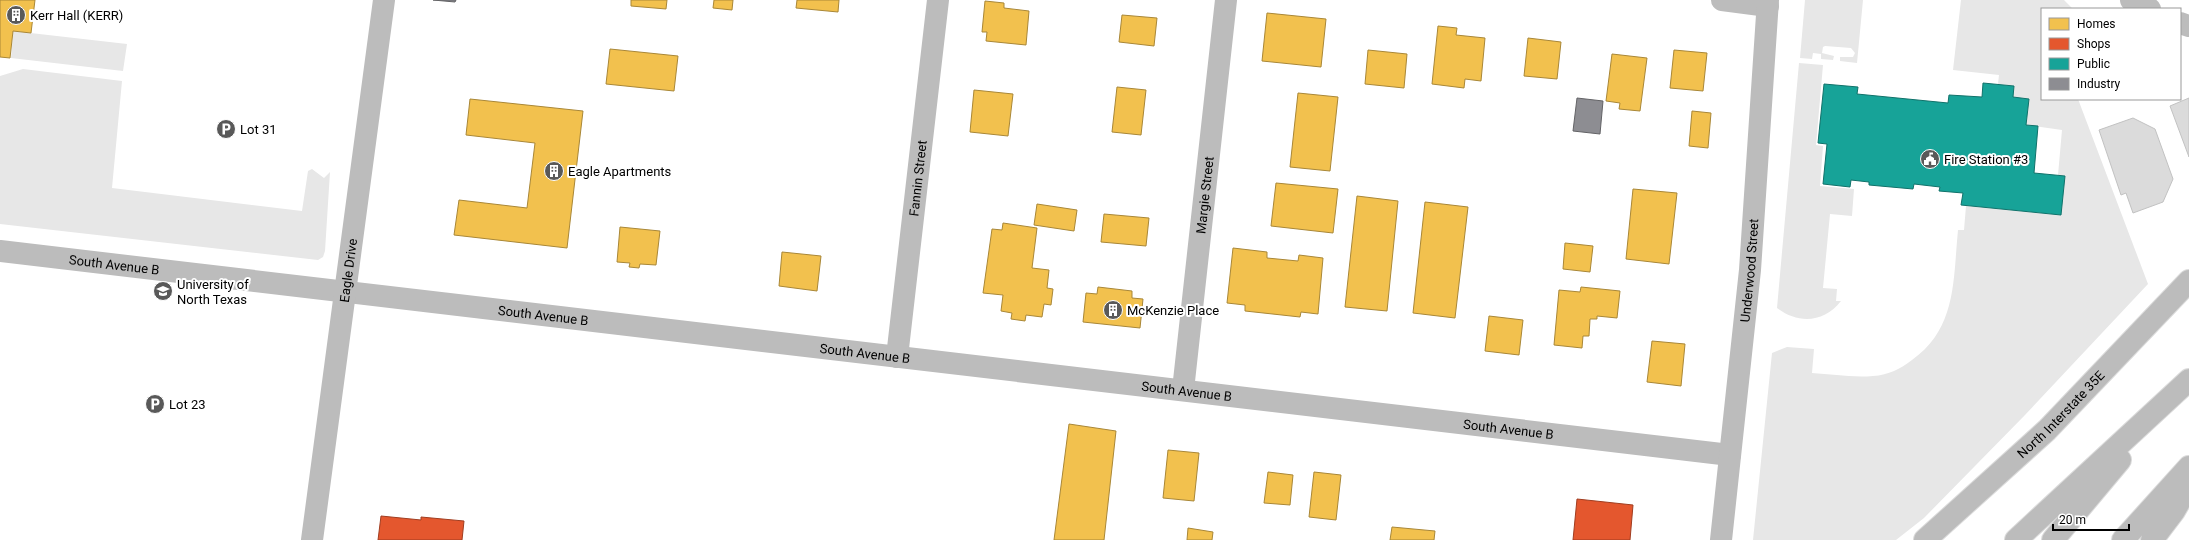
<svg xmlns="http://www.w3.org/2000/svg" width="2189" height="540" viewBox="0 0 2189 540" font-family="Roboto,sans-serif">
  <rect width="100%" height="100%" fill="#fff"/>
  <path fill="#e7e7e7" d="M 1805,0 L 1863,0 L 1857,63 L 1840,61 L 1840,57 L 1853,57 L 1855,53 L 1851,48 L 1825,46 L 1823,47 L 1822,53 L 1834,56 L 1833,60 L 1821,59 L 1821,54 L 1813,53 L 1812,59 L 1800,58 Z
    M 1961,0 L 2064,0 L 2073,9 L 2042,9 L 2042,99 L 2078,99 L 2148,284 L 2025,415 L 1924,518 L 1896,540 L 1753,540 L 1772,353 L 1787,347 L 1814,349 L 1812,373 C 1832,374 1853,378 1873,376 C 1889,375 1900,369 1912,360 C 1957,328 1953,280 1958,230 L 1964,230 L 1966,206 L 2061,215 L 2065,176 L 2058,175 L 2062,130 L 2026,125 L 2029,99 L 2013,97 L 2014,86 L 1998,84 L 1999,75 L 1953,70 Z
    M 13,31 L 127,44 L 123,71 L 11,58 Z
    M 1799,63 L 1823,65 L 1816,145 L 1823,146 L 1820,186 L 1854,189 L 1852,216 L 1830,214 L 1823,288 L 1837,289 L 1836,301 L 1841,301 C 1824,323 1798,324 1777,308 Z
    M 23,69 L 122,81 L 112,188 L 302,211 L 308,171 L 312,169 L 324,178 L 330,172 L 325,251 L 323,257 L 318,260 L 0,224 L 0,76 Z"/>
  <path fill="#f2c14e" stroke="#a98737" d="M 0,0 L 35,0 L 31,33 L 13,31 L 10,58 L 0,57 Z
    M 631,0 L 667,0 L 666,9 L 631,6 Z
    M 714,0 L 733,0 L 732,10 L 713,8 Z
    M 797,0 L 839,0 L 838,12 L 796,8 Z
    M 985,1 L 1004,3 L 1004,8 L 1029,11 L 1026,45 L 986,41 L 987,32 L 982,32 Z
    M 1267,13 L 1326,19 L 1321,67 L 1262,61 Z
    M 1122,15 L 1157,18 L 1154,46 L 1119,42 Z
    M 1438,26 L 1457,28 L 1456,35 L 1485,38 L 1481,81 L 1465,79 L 1464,88 L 1432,84 Z
    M 1528,38 L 1561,42 L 1557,79 L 1524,76 Z
    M 610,49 L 678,56 L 674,91 L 606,84 Z
    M 1368,50 L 1407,54 L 1404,88 L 1365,84 Z
    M 1674,50 L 1707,53 L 1703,91 L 1670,88 Z
    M 1612,54 L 1647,58 L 1640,111 L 1619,109 L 1620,103 L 1606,101 Z
    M 1117,87 L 1146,90 L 1141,135 L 1112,132 Z
    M 974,90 L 1013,94 L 1008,136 L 970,132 Z
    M 1298,93 L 1338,97 L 1330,171 L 1290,167 Z
    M 470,99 L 583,111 L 567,248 L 454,235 L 459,200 L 527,208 L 535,143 L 466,135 Z
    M 1692,111 L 1711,113 L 1708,148 L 1689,146 Z
    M 1276,183 L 1338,189 L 1333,233 L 1271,226 Z
    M 1633,189 L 1677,193 L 1669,264 L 1626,259 Z
    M 1357,196 L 1398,201 L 1387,311 L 1345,307 Z
    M 1425,202 L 1468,207 L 1455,318 L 1413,313 Z
    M 1037,204 L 1077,210 L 1074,231 L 1034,225 Z
    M 1104,214 L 1149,218 L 1146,246 L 1101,242 Z
    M 1003,223 L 1037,228 L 1032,268 L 1049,270 L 1047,288 L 1053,289 L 1051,305 L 1044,304 L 1042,317 L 1026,315 L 1025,321 L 1011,319 L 1012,313 L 1001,311 L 1003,295 L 983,293 L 992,229 L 1002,230 Z
    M 620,227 L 660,231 L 656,265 L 640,264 L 639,268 L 629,267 L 630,263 L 617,262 Z
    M 1565,243 L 1593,246 L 1590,272 L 1563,269 Z
    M 1233,248 L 1267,252 L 1267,258 L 1298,261 L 1299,255 L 1323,258 L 1318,314 L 1301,312 L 1300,317 L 1245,311 L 1245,305 L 1227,303 Z
    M 782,252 L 821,256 L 817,291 L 779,286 Z
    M 1098,287 L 1132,291 L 1132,298 L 1143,299 L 1140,328 L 1083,322 L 1086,293 L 1097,294 Z
    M 1581,287 L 1620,291 L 1617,318 L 1597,316 L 1597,319 L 1590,319 L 1589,336 L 1583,336 L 1582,348 L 1554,345 L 1559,290 L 1580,292 Z
    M 1489,316 L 1523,320 L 1519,355 L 1485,351 Z
    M 1652,341 L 1685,344 L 1681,386 L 1647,382 Z
    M 1069,424 L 1116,431 L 1104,540 L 1054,540 Z
    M 1168,450 L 1199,453 L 1194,501 L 1163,498 Z
    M 1268,472 L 1293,475 L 1290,505 L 1264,503 Z
    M 1314,472 L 1341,475 L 1336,520 L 1309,517 Z
    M 1392,527 L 1435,531 L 1434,540 L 1390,540 Z
    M 1188,528 L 1213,532 L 1212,540 L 1187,540 Z"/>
  <path fill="#e4572e" stroke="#a03d20" d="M 1577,499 L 1633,505 L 1630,540 L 1573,540 Z
    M 381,516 L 421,520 L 421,517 L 464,521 L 462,540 L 378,540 Z"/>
  <path fill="#17a398" stroke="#10726a" d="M 1983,83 L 2014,86 L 2013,97 L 2029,99 L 2026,125 L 2038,126 L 2034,173 L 2065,176 L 2061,215 L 1961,205 L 1963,193 L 1939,191 L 1940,187 L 1914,184 L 1913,189 L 1869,185 L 1869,182 L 1851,180 L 1850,187 L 1823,184 L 1827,144 L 1818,143 L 1824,84 L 1858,87 L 1857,94 L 1948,103 L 1949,95 L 1982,97 Z"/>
  <path fill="#8d8d92" stroke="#636366" d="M 433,0 L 456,0 L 455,2 Z
    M 1577,98 L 1603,101 L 1600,134 L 1573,131 Z"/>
  <path fill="#dbdbdb" stroke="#c2c2c2" d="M 2189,98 L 2189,157 L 2170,106 Z
    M 2133,118 L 2155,129 L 2173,179 L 2163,202 L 2133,213 L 2126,193 L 2121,195 L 2099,130 Z"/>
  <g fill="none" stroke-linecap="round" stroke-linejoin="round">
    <g stroke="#dbdbdb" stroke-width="24">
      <g id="major">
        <path id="s6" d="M 1925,540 L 2047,430 L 2189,281"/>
      </g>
    </g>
    <g stroke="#dbdbdb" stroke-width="24">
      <path id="highway" d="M 2016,540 L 2189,380
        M 2053,540 L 2120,460
        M 2123,540 L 2189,467
        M 2152,540 L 2174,511 L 2189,485"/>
    </g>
    <g stroke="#bcbcbc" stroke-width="22">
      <path d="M 1722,0 L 1768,6"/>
      <path d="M 2131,0 L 2150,9"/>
      <path d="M 2180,23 L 2189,26"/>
      <path id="s1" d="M 0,251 L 1730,455"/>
      <path id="s2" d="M 897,357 L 938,0"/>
      <path id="s3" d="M 1183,390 L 1226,0"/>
      <path id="s4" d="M 312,540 L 384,0"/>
      <path id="s5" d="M 1721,540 L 1750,270 L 1768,0"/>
    </g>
    <use href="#major" stroke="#bcbcbc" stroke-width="22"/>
    <use href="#highway" stroke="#bcbcbc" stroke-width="22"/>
  </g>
  <defs>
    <g id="building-disc" transform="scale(1)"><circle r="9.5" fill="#595959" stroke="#fff"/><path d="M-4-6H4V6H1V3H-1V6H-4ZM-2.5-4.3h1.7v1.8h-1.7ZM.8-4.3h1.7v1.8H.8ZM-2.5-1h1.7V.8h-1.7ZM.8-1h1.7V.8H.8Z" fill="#fff"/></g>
    <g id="parking-disc" transform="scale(1)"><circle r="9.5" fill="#595959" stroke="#fff"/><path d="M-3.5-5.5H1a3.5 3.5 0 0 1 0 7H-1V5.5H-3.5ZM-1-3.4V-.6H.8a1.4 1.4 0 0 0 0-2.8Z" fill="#fff"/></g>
    <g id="civic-disc" transform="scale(1)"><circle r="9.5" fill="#595959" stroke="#fff"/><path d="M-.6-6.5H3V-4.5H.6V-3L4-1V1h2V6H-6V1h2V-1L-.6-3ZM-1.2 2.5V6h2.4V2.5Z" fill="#fff"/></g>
    <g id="university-disc" transform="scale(1)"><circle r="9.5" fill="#595959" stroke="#fff"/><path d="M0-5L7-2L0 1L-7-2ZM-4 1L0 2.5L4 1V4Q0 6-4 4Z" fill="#fff"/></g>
  </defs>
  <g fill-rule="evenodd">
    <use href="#building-disc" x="16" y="15"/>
    <use href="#parking-disc" x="226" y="129"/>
    <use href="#civic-disc" x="1930" y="159"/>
    <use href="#building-disc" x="554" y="171"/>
    <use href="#university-disc" x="163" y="291"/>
    <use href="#building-disc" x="1113" y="310"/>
    <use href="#parking-disc" x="155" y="404"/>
  </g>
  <g text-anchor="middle" stroke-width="4" stroke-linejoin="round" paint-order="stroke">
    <g font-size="13" fill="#000" stroke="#fff" text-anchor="start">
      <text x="30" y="20">Kerr Hall (KERR)</text>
      <text x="240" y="134">Lot 31</text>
      <text x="1944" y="164">Fire Station #3</text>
      <text x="568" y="176">Eagle Apartments</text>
      <text x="177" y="289">University of<tspan x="177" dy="15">North Texas</tspan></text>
      <text x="1127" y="315">McKenzie Place</text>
      <text x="169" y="409">Lot 23</text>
    </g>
    <g font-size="13" fill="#000" stroke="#fff">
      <text dy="5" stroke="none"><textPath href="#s2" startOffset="180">Fannin Street</textPath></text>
      <text dy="5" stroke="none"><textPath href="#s3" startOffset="196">Margie Street</textPath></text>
      <text dy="5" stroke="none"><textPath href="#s1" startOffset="115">South Avenue B</textPath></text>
      <text dy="5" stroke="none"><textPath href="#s4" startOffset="272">Eagle Drive</textPath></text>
      <text dy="5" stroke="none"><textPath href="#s5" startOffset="271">Underwood Street</textPath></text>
      <text dy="5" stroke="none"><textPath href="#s1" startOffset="547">South Avenue B</textPath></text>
      <text dy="5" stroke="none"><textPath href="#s1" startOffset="871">South Avenue B</textPath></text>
      <text dy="5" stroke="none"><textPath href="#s1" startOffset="1195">South Avenue B</textPath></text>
      <text dy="5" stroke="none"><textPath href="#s6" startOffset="185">North Interstate 35E</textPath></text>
      <text dy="5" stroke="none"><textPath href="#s1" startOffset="1519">South Avenue B</textPath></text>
    </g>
  </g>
  <rect x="2041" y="8" width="140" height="92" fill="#ffffff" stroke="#999999"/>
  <rect x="2049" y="18" width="20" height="12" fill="#f2c14e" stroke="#999999"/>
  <text x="2077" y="28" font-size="12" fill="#000000">Homes</text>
  <rect x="2049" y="38" width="20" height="12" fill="#e4572e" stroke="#999999"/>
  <text x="2077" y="48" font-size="12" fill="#000000">Shops</text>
  <rect x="2049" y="58" width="20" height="12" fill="#17a398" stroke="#999999"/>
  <text x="2077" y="68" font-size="12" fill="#000000">Public</text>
  <rect x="2049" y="78" width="20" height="12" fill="#8d8d92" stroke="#999999"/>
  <text x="2077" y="88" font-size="12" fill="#000000">Industry</text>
  <path d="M2053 524v6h76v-6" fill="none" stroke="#000000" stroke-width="2"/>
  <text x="2059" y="524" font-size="12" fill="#000000" stroke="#ffffff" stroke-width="3" paint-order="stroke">20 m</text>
</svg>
